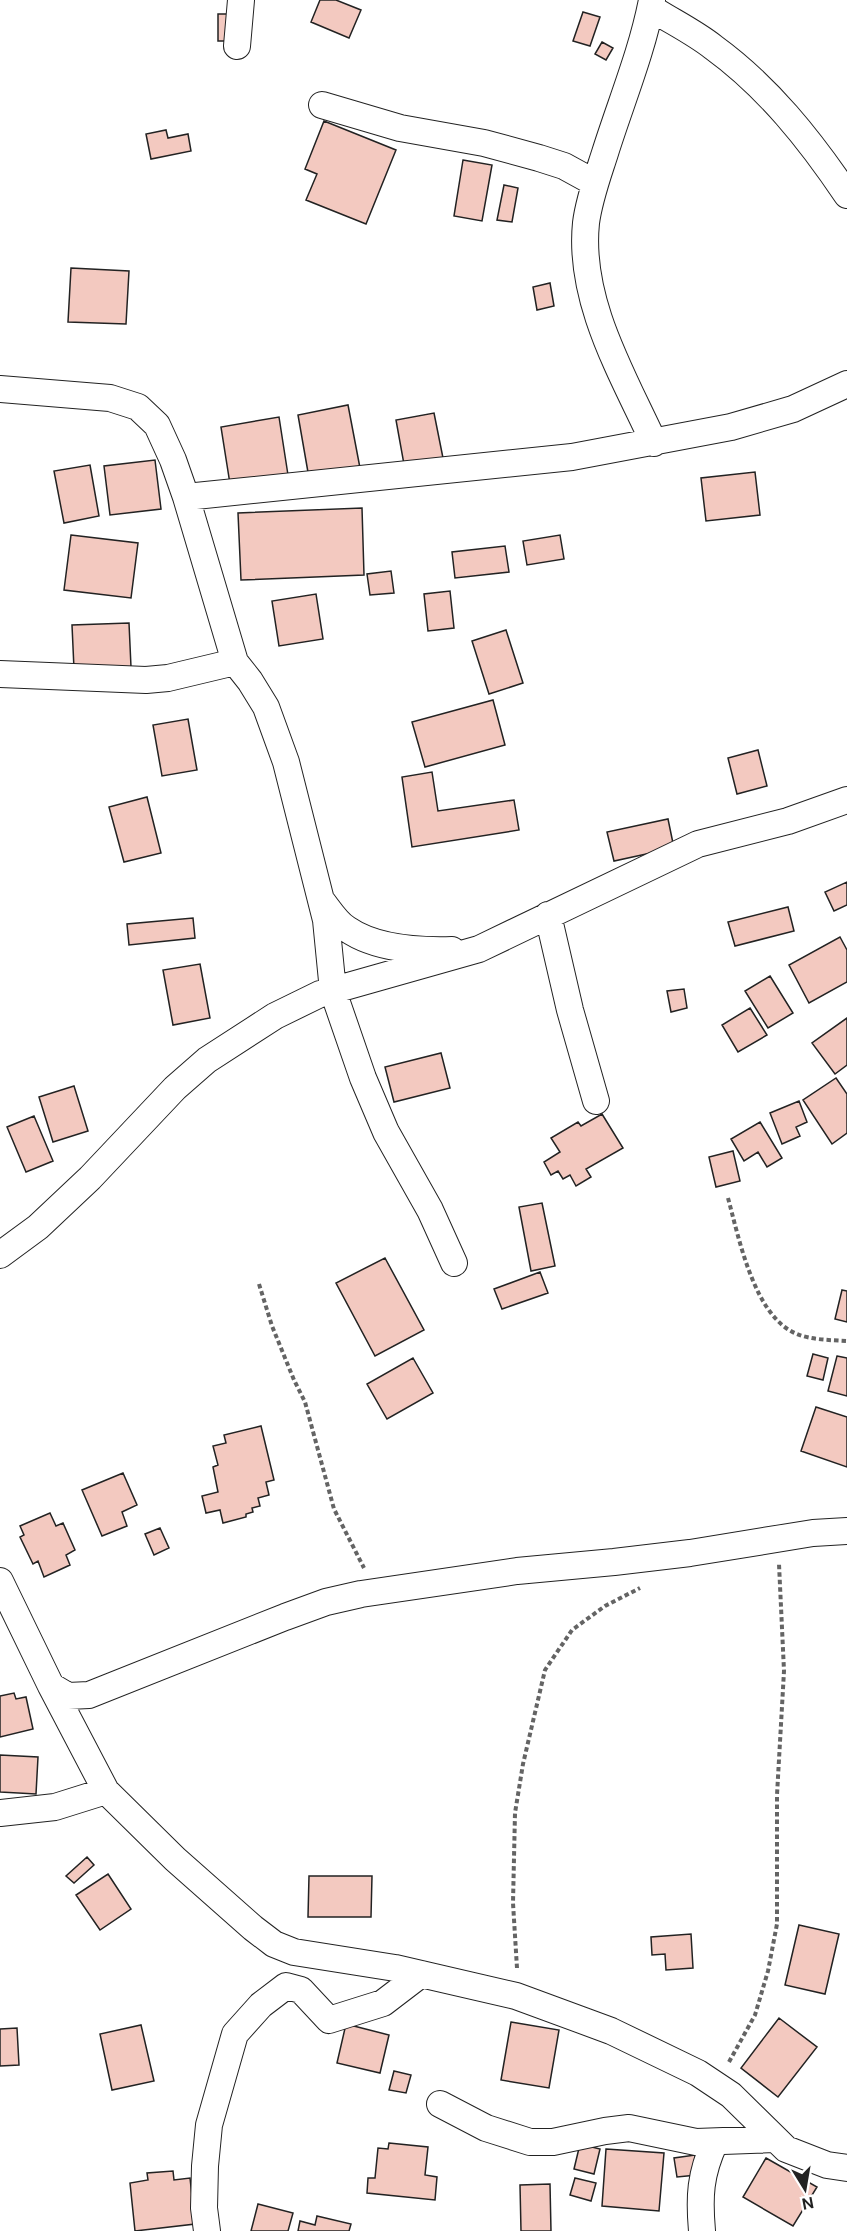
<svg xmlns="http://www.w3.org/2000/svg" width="847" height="2231" viewBox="0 0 847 2231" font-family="'DM Sans',sans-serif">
  <rect width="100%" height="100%" fill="#fff"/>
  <path fill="#f3c9c0" stroke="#222" stroke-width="1.5" d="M 320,0 L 336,0 L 361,10 L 349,38 L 311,22 Z
    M 583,12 L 600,17 L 590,46 L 573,41 Z
    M 218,14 L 233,14 L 234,41 L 218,41 Z
    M 602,42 L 613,48 L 606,60 L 595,54 Z
    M 324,121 L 396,150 L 366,224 L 306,200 L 317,174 L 305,169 Z
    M 166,130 L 168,138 L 188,134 L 191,151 L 151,159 L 146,134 Z
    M 463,160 L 492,165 L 482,221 L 454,216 Z
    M 504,185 L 518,188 L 512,222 L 497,220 Z
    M 71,268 L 129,271 L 126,324 L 68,322 Z
    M 550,283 L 554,306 L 537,310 L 533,287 Z
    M 348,405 L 360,468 L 309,478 L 298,415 Z
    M 434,413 L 444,463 L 405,470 L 396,420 Z
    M 279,417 L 288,475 L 230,484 L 221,427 Z
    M 155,460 L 161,509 L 110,515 L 104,466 Z
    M 90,465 L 99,516 L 64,523 L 54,471 Z
    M 755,472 L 760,515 L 706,521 L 701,478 Z
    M 362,508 L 364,575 L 241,580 L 238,513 Z
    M 71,535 L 138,543 L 131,598 L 64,590 Z
    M 560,535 L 564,559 L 527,565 L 523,541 Z
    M 505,546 L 509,572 L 455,578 L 452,552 Z
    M 391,571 L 394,593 L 370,595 L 367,574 Z
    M 450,591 L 454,628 L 428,631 L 424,594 Z
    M 316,594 L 323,639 L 279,646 L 272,601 Z
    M 129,623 L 131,667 L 74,669 L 72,625 Z
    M 506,630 L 523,683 L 489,694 L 472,641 Z
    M 493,700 L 505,745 L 425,767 L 412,722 Z
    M 188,719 L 197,770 L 162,776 L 153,725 Z
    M 758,750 L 767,786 L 737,794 L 728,758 Z
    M 432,772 L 438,811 L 514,800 L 519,830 L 412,847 L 402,777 Z
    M 147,797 L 161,853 L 124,862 L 109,807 Z
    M 668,819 L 674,848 L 614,861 L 607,832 Z
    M 847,882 L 847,905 L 834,911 L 825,892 Z
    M 788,907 L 794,931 L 735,946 L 728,922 Z
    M 193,918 L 195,938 L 129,945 L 127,924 Z
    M 840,937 L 847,950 L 847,982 L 809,1003 L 789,965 Z
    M 200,964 L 210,1018 L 173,1025 L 163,970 Z
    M 770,976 L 793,1013 L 768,1028 L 745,991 Z
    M 684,989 L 687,1008 L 671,1012 L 667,991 Z
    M 750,1008 L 767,1035 L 738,1052 L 722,1025 Z
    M 847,1018 L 847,1065 L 835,1074 L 812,1043 Z
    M 441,1053 L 450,1088 L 394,1102 L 385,1067 Z
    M 836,1078 L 847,1094 L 847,1133 L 832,1144 L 803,1100 Z
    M 74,1086 L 88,1131 L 53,1142 L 39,1097 Z
    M 799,1101 L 807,1122 L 796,1127 L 800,1136 L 782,1144 L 770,1113 Z
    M 602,1114 L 623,1148 L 586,1169 L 591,1177 L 576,1186 L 570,1175 L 563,1179 L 558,1171 L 551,1175 L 544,1162 L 560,1152 L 551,1138 L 578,1122 L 581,1126 Z
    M 34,1116 L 53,1161 L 26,1172 L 7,1127 Z
    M 760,1122 L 782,1158 L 767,1167 L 758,1152 L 744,1161 L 731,1139 Z
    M 733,1151 L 740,1181 L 716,1187 L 709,1157 Z
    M 542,1203 L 555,1266 L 531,1271 L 519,1207 Z
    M 385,1258 L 424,1330 L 375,1356 L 336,1283 Z
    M 540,1272 L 548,1293 L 502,1309 L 494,1289 Z
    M 842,1290 L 847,1291 L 847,1322 L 835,1319 Z
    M 813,1354 L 828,1358 L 823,1380 L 807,1376 Z
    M 837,1356 L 847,1358 L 847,1396 L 828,1391 Z
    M 413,1358 L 433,1393 L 387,1419 L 367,1384 Z
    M 816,1407 L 847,1417 L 847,1467 L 801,1451 Z
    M 261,1426 L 274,1480 L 266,1482 L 269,1495 L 258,1498 L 260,1506 L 252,1508 L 253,1512 L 246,1514 L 246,1517 L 223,1523 L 220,1510 L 206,1513 L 202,1496 L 218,1492 L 213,1467 L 218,1465 L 213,1446 L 226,1443 L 224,1435 Z
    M 123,1473 L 137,1505 L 122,1512 L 127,1526 L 102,1536 L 82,1490 Z
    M 50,1513 L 56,1526 L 63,1523 L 75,1550 L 66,1555 L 70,1565 L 44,1577 L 38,1561 L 33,1564 L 20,1537 L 24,1535 L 20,1526 Z
    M 160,1528 L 169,1548 L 154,1555 L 145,1534 Z
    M 14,1693 L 16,1699 L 26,1697 L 33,1729 L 0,1737 L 0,1696 Z
    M 0,1755 L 38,1757 L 36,1794 L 0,1792 Z
    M 87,1857 L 94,1865 L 74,1883 L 66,1876 Z
    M 108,1874 L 131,1909 L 100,1930 L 76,1895 Z
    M 309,1876 L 372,1876 L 371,1917 L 308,1917 Z
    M 799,1925 L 839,1934 L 825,1994 L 785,1985 Z
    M 691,1934 L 693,1968 L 666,1970 L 665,1954 L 652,1955 L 651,1937 Z
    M 779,2018 L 817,2047 L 778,2097 L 741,2068 Z
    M 511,2022 L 559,2030 L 549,2088 L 501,2080 Z
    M 346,2024 L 389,2035 L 380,2073 L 337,2063 Z
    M 141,2025 L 154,2081 L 112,2090 L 100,2034 Z
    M 17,2028 L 19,2065 L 0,2066 L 0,2029 Z
    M 394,2071 L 411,2075 L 406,2093 L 389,2090 Z
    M 389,2143 L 428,2147 L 425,2175 L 437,2177 L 435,2200 L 367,2193 L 368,2178 L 375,2178 L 378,2148 L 388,2149 Z
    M 580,2144 L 600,2149 L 594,2174 L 574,2169 Z
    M 606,2149 L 664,2153 L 659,2211 L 602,2206 Z
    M 695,2155 L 697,2175 L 677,2177 L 674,2158 Z
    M 766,2158 L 817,2187 L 793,2226 L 743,2197 Z
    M 173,2171 L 174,2180 L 190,2178 L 195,2224 L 135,2231 L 130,2183 L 148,2180 L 147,2173 Z
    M 575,2178 L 596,2183 L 591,2201 L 570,2195 Z
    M 550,2184 L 551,2231 L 521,2231 L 520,2185 Z
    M 258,2204 L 293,2213 L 288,2231 L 251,2231 Z
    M 317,2216 L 351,2224 L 349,2231 L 298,2231 L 300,2221 L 315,2225 Z"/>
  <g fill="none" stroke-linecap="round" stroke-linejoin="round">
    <g stroke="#222" stroke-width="28">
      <path id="street" d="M 652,0 C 642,52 621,102 605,153 C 598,175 589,199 586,223 C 578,301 623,375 654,443
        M 651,8 C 671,21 694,32 713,47 C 768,87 810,140 847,195
        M 237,46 L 241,0
        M 322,105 L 400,128 L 484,143 L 539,158 L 564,166 L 595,183
        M 0,389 L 110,398 L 138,407 L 157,425 L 173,460 L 186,497 L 235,662 L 250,681 L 266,707 L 286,762 L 326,920 L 333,991 L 363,1078 L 386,1132 L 430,1210 L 454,1263
        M 186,497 L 572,457 L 731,427 L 793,409 L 847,384
        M 0,674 L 146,680 L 168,678 L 235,662
        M 322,901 C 329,910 337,923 347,929 C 376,949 418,951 452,950
        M 548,915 L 570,1010 L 596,1101
        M 0,1255 L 38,1227 L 90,1178 L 175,1088 L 207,1060 L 275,1016 L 320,994 L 479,949 L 698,844 L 788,821 L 847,800
        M 0,1581 L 51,1686 L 68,1696 L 89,1695 L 285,1617 L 326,1602 L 361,1594 L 517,1571 L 614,1562 L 690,1553 L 813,1533 L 847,1531
        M 51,1686 L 106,1791 L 175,1859 L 253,1928 L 274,1944 L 294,1952 L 395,1968 L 516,1996 L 611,2031 L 698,2073 L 731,2095 L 786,2149 L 827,2165 L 847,2168
        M 0,1813 L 55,1807 L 106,1791
        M 440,2104 L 486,2128 L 530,2142 L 553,2142 L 605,2131 L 629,2128 L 696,2142 L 775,2139
        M 207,2231 L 204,2208 L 205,2166 L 209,2125 L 235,2034 L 261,2005 L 286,1986 L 301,1990 L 329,2020 L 383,2003 L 421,1974
        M 702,2231 C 699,2197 700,2174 715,2142"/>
    </g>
    <path stroke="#646464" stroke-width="4" stroke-dasharray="4.5 3" stroke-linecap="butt" d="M 728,1198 C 739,1238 754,1317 797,1334 C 811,1340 831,1340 847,1341
      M 259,1284 L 272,1326 L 294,1380 L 305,1402 L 334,1509 L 364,1568
      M 517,1968 L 513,1903 L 515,1813 L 523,1764 L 545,1670 L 572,1630 L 605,1606 L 640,1588
      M 729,2062 L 755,2015 L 768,1971 L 777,1924 L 777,1795 L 784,1671 L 779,1564"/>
    <use href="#street" stroke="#fff" stroke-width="26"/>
  </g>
  <g transform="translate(805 2189) rotate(169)" stroke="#ffffff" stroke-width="4.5" paint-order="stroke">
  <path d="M0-4.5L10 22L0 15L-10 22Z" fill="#222222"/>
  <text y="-9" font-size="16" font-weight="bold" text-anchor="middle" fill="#222222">N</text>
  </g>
</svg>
